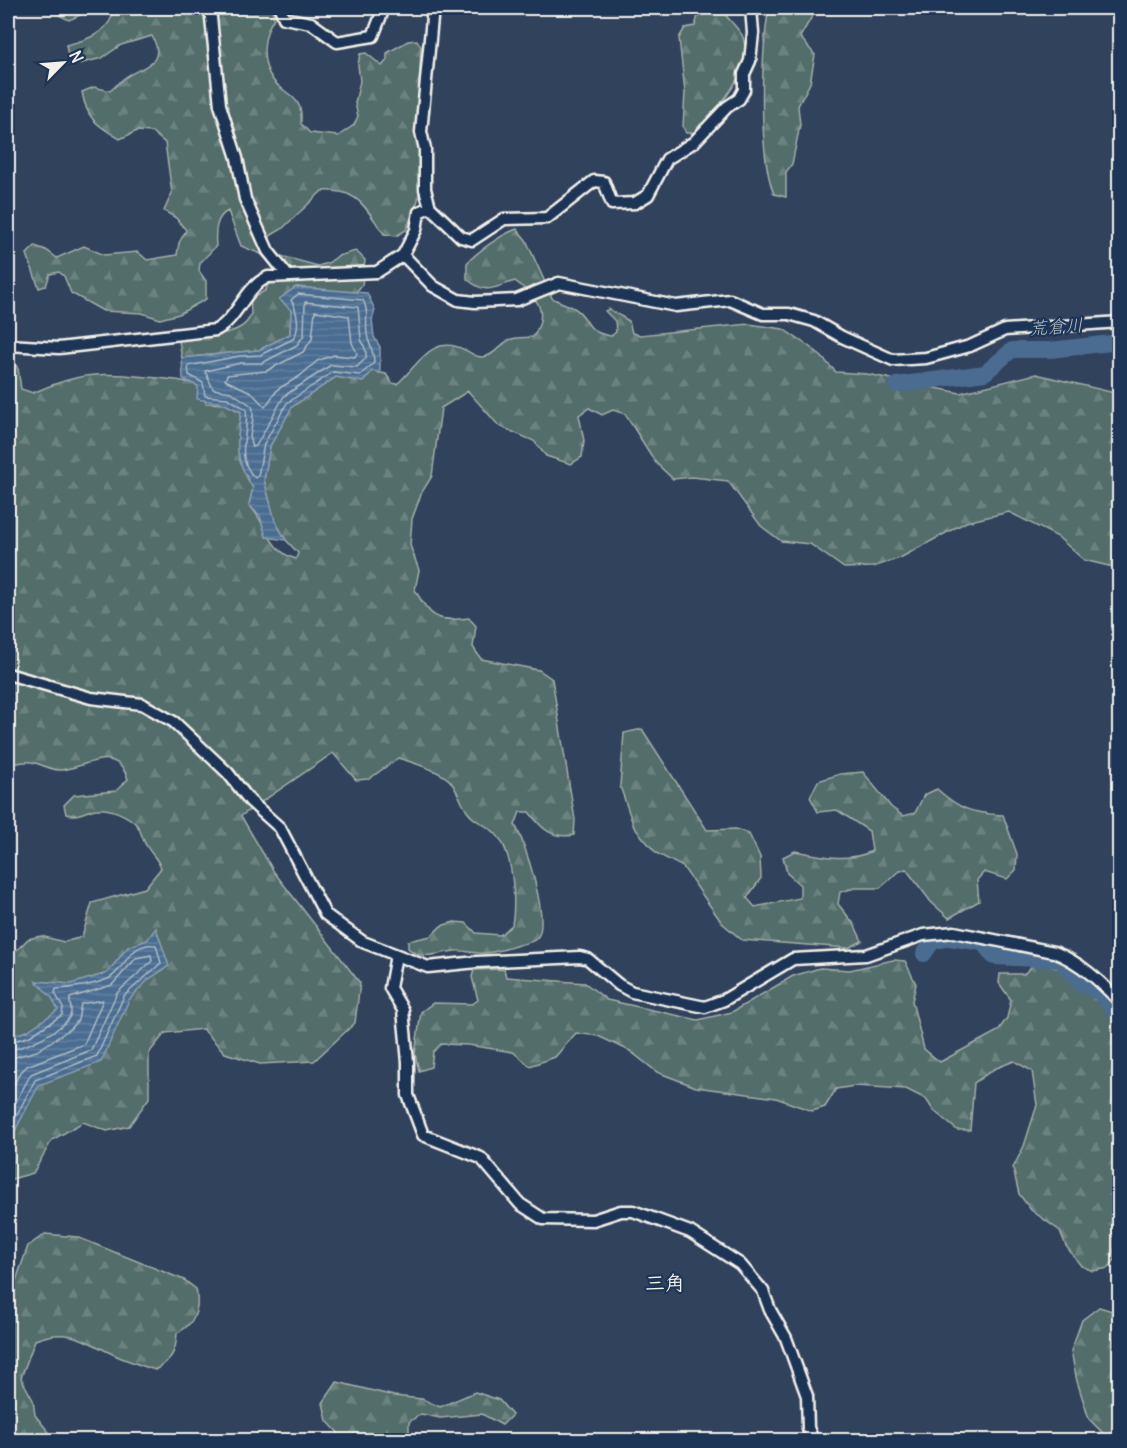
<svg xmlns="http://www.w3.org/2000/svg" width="1127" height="1448" viewBox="0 0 1127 1448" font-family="Delius,'Klee One',sans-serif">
  <defs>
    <pattern id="forest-firs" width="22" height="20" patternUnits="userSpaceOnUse" patternTransform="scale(1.5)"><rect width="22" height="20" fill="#536d6a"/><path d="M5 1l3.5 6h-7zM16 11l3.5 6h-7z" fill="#6c827f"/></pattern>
    <pattern id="water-rules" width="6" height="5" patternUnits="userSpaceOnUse" patternTransform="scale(1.5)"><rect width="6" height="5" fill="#496c90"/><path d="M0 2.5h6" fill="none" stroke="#6481a0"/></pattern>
  </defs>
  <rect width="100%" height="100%" fill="#31425d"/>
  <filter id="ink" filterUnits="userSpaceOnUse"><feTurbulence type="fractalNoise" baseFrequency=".0167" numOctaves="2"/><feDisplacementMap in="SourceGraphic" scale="12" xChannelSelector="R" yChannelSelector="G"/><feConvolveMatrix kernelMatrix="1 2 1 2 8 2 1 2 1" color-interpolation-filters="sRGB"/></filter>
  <g filter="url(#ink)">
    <path fill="url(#forest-firs)" stroke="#a4afa9" stroke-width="1.5" d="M 60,8 L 96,8 L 69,20 L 59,15 Z
      M 114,8 L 272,8 L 274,18 C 262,36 260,62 273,80 C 279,89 291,93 297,102 C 302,109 301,116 301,124 L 310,133 L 338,136 L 354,125 L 358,116 L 355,103 L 360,81 L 358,65 L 360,54 L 366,53 L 382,66 L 387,60 L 387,53 L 408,41 L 417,40 L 421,47 L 417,132 L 421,151 L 420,183 L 418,200 L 406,230 L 396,236 L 384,234 C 364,207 360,189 322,191 L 282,229 L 270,236 L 270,247 L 281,256 L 318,266 L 328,263 L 338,256 L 356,251 L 365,260 L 362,285 L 355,293 L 296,287 L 280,299 L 291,309 L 290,334 L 259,350 L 182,358 L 179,341 L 183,337 C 202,335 246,338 251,313 C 251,309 250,304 251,299 L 266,290 L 268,282 L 279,272 L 261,254 L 241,246 L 228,211 C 215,217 215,233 216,246 L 200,263 L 199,271 L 206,281 L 206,299 L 179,314 L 160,319 L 142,313 L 103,311 L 71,293 L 64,276 L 59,272 L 50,274 L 46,286 L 39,288 L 27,254 L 35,246 L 46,250 L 57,258 L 84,246 L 104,255 L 138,252 L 147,260 L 177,255 L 179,243 L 186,230 L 176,218 L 164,211 L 172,193 L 165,143 L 152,132 L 137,131 L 120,139 C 97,125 87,120 82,92 L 94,87 L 110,91 C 116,86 122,79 129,75 C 147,65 166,62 152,36 L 121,45 L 102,58 L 70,66 L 66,45 C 88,40 111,32 114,8 Z
      M 692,8 L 720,8 C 726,17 741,31 743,37 C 754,73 716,110 694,133 L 686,133 L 683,127 L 685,92 L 679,38 L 685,28 L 695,26 L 698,16 Z
      M 769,8 L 817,8 L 800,37 L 815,55 L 810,83 L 798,106 L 800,125 L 792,164 L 786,172 L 786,197 L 774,194 C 758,155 761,51 769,8 Z
      M 517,229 L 526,240 L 552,298 C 559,302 567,304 574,308 C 592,319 582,331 611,336 L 616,332 L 615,321 L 605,311 L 609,309 L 629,321 L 632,333 L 640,335 L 749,324 L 783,329 L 817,352 L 836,372 L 867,374 L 960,393 L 1036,374 L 1119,394 L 1120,566 L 1113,567 L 1084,560 L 1058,537 L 1009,512 L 966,522 L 900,558 L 873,567 L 844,568 L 810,544 L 781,541 L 761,526 L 728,481 L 692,477 L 673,479 L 656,463 L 625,414 L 613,410 L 602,415 L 589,408 L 579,415 L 584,441 L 582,457 L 571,464 L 546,456 L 534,441 L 499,426 L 468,391 L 441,408 L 432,476 L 422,492 L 412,519 L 410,545 L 419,570 L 415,590 C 431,617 436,623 469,618 L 476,626 L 473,647 L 481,659 L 539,670 L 552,679 L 575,820 L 574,835 C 552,839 542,829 529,812 L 520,812 L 515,825 C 525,842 552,925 536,939 C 532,943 524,943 519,945 C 507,948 496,953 483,953 C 474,954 465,950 456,951 C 439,952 422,962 408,948 L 408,941 L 431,936 L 441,926 L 454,922 L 466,923 L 476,933 L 500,935 L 512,925 C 516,901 514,852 495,833 C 487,825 477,823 469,814 C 461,804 459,793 451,782 C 443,771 411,762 398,758 L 369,779 L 356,780 L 333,753 L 241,816 L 274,872 L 360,983 L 355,1023 L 314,1061 L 260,1064 L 225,1053 L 203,1029 L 165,1033 L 149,1053 L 149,1098 L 129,1126 L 107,1131 L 83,1122 L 52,1140 L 33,1173 L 8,1180 L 8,951 L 18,949 L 28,939 L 41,936 L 64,942 L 82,937 L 92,903 L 145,888 L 161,868 C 157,858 151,854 146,845 C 142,839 141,829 136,824 C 127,815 109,807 97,809 C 85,810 79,818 66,814 L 64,805 L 74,795 L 116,791 L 128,779 C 114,741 84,770 59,770 C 49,770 40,763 31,762 C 24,761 14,764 8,765 L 8,360 L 13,359 L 18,369 L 21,389 L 33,393 C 83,370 104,373 158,378 C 173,380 184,380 198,385 L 206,403 L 225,404 L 241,412 C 236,444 235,460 253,488 L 249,505 C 267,523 268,551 296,559 L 298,553 L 286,540 L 275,521 L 264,480 L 270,446 L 292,407 L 336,377 L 363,382 L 372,371 L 386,374 L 392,383 L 397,384 C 418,366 431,333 465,350 C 474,354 477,359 487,356 C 496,353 501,344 509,340 C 516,337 526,338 533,337 C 550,310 537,298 515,281 C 493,287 487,296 467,279 L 467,263 C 478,251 502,234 517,229 Z
      M 642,729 L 707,830 L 736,829 L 749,834 L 760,857 L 761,878 L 747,898 L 755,907 L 800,898 L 800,885 L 787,873 L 783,857 L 795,851 C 820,856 848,863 872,851 L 869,831 L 837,810 L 818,812 L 810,797 L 818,781 L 840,774 L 863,772 L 891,807 L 903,816 L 915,813 L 924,795 L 937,789 C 960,810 972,813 1003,815 L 1017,854 L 1016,870 L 1007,879 L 984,872 L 977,880 L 979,901 L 949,918 L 931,902 L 906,869 L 898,872 L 880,888 L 855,888 L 840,892 L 838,904 L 854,924 L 862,941 L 848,948 L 742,940 L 722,923 L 683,867 L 656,853 L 634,827 L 620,786 L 624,733 Z
      M 893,960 L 905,961 L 916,984 L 912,1001 L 924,1049 L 940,1062 L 998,1031 L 1007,1018 L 1011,1000 L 999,983 L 1000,974 L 1024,974 L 1035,963 L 1061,969 L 1077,986 L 1097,996 L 1115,1019 L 1120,1034 L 1120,1254 L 1108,1268 L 1093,1271 L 1081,1266 L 1066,1246 L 1060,1231 L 1031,1210 L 1019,1194 L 1013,1168 L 1024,1146 L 1037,1105 L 1032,1071 L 1014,1061 L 994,1069 L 974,1083 L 970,1130 L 957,1130 L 933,1110 L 926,1099 L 906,1089 L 855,1086 L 836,1089 L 825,1107 L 812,1111 L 776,1098 L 696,1087 L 657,1072 L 630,1051 L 598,1036 L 576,1033 L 555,1057 L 530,1066 L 513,1052 L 468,1045 L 441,1044 L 433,1052 L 431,1067 L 419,1071 L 415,1054 L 421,1012 L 433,1003 L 472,1004 L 478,1000 L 472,977 L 474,970 L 504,969 L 506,977 L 585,983 L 607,1000 L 698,1020 L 732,1012 L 793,976 L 820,968 L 850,970 Z
      M 45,1234 L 77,1237 L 184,1280 L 196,1289 C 200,1308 195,1324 177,1333 C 176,1352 172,1360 155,1370 C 143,1366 131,1362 119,1357 C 87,1343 72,1326 35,1340 L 21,1378 L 33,1400 L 35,1415 L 55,1440 L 8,1440 L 8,1292 L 13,1289 L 28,1246 Z
      M 1099,1307 L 1119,1313 L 1119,1440 L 1110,1440 L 1089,1419 L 1077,1381 L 1071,1351 L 1082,1320 Z
      M 337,1382 L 394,1396 L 422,1399 L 440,1407 L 475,1392 L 499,1400 L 512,1415 L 502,1425 L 482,1414 L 440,1418 L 421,1414 L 409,1422 L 409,1436 L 412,1440 L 345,1440 L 327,1421 L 323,1403 Z"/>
    <path fill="url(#water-rules)" stroke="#8da1b3" stroke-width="1.5" d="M 296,287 L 367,293 L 375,310 L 372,320 L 374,337 L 380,347 L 380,373 L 372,371 L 363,382 L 336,377 L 292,407 L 270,446 L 264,480 L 275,521 L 286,540 L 266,537 L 260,516 L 249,505 L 253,488 C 234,458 236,446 241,412 L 225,404 L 197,399 L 198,386 L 183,379 L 182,358 L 259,350 L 290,334 L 291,310 L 279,299 Z
      M 156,928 L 169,966 L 149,979 L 129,1000 L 101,1062 L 39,1085 L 10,1140 L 8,1139 L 8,1037 L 27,1031 L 58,1010 L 52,998 L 36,981 L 71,984 L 107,973 L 128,947 L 147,940 Z"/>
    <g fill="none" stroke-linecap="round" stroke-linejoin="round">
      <path stroke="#b0bcc5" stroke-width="1.5" d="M 298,294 L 363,300 C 370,313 364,325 368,339 C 371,348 374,353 374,363 L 360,375 L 333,372 L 287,403 L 264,444 L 258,476 L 255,478 C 233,456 250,434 246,409 L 227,398 L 205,396 L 203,383 L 189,375 L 188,366 L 240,356 L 260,355 L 293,339 C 301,328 297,310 291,300 Z
        M 305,302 L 358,307 L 361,339 L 366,351 L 366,358 L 357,367 L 331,365 L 284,396 L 256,446 L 252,447 C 246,435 257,419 252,406 L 231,392 L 213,389 L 205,371 L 241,363 L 262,363 L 297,345 L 304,335 Z
        M 315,311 L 349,316 L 352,343 L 357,353 L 355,357 L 334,355 L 317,361 L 300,376 L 278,389 L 265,407 L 251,392 L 225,380 L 227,375 L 266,371 L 303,352 L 312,339 Z
        M 8,1043 L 30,1036 L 62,1015 L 63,1008 L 55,993 L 56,989 C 74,988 91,986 108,979 C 125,971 129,941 156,945 L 161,963 L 124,996 L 97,1056 L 35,1080 L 8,1132
        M 8,1050 C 23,1049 63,1030 70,1016 C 73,1010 69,1004 70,998 L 112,985 L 136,958 L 151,955 L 152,961 L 117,993 L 91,1050 L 31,1074 L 8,1116
        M 8,1059 L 37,1051 L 70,1029 L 78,1020 L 81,1004 L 103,1000 L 84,1044 L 27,1066 L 19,1074 L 8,1098"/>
      <path stroke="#496c90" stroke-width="16" d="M 896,385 L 985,373 L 1012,350 L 1050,350 L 1120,342
        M 924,954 L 932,942 L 949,938 L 983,943 L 994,957 L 1060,960 L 1082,984 L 1101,993 L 1120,1019"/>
      <g stroke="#f4f1e8" stroke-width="15">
        <path id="street" d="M 210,8 L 220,105 L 237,158 L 245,199 L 268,251 L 288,276
          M 280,8 L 284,18 L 311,23 L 337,42 L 373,36 L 384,8
          M 433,8 L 421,132 L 425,149 L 425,189 L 430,207 L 461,237 L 472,240 L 504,219 L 547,218 L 594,181 L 604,182 L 612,204 L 635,203 L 648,195 L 667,159 L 694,142 L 727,107 L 739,99 L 744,90 L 744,74 L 750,61 L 753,33 L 751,8
          M 403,255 L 433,286 L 458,300 L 475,302 L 517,300 L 559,283 L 676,306 L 730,300 L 763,314 L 789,314 L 814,321 L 842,337 L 893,360 L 926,358 L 970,346 L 1005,330 L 1120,322
          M 8,345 L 59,348 L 216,330 C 239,317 244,288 268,277 L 377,272 L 403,255 L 416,230 L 419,212 L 430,207
          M 8,674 L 91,698 L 142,704 L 174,722 L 228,773 L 250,801 L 280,828 L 325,914 L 363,942 L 428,967 L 477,962 L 580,957 L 588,959 L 619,985 L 632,992 L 705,1007 L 724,1000 L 793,959 L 866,955 L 923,935 L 954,932 L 1054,952 C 1080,962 1101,982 1120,1002
          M 396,955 L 390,988 L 403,1010 L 408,1062 L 408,1095 L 423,1135 L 481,1158 L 520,1204 L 543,1219 L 593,1220 L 621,1211 L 633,1211 L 690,1232 L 740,1264 L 763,1291 L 770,1310 L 786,1338 L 807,1396 L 808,1428 L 813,1440"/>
      </g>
      <use href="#street" stroke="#1d3557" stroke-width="10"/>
    </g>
  </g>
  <g text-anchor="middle" stroke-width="4.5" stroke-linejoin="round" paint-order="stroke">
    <g font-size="18" font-style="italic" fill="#b8c2c9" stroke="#1d3557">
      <text transform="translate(1056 327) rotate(-4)" y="6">荒倉川</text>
    </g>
    <g font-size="20" font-weight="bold" fill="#f4f1e8" stroke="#1d3557">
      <text x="665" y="1290">三角</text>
    </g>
  </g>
  <rect width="1127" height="1448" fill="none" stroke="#1d3557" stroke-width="30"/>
  <rect x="15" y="15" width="1097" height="1418" fill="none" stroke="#f4f1e8" stroke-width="2" filter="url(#ink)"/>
  <g transform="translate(63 63) rotate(65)" stroke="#1d3557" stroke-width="4.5" paint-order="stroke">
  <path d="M0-4.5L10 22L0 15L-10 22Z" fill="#f4f1e8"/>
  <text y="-9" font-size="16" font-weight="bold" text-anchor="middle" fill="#f4f1e8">N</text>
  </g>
</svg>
